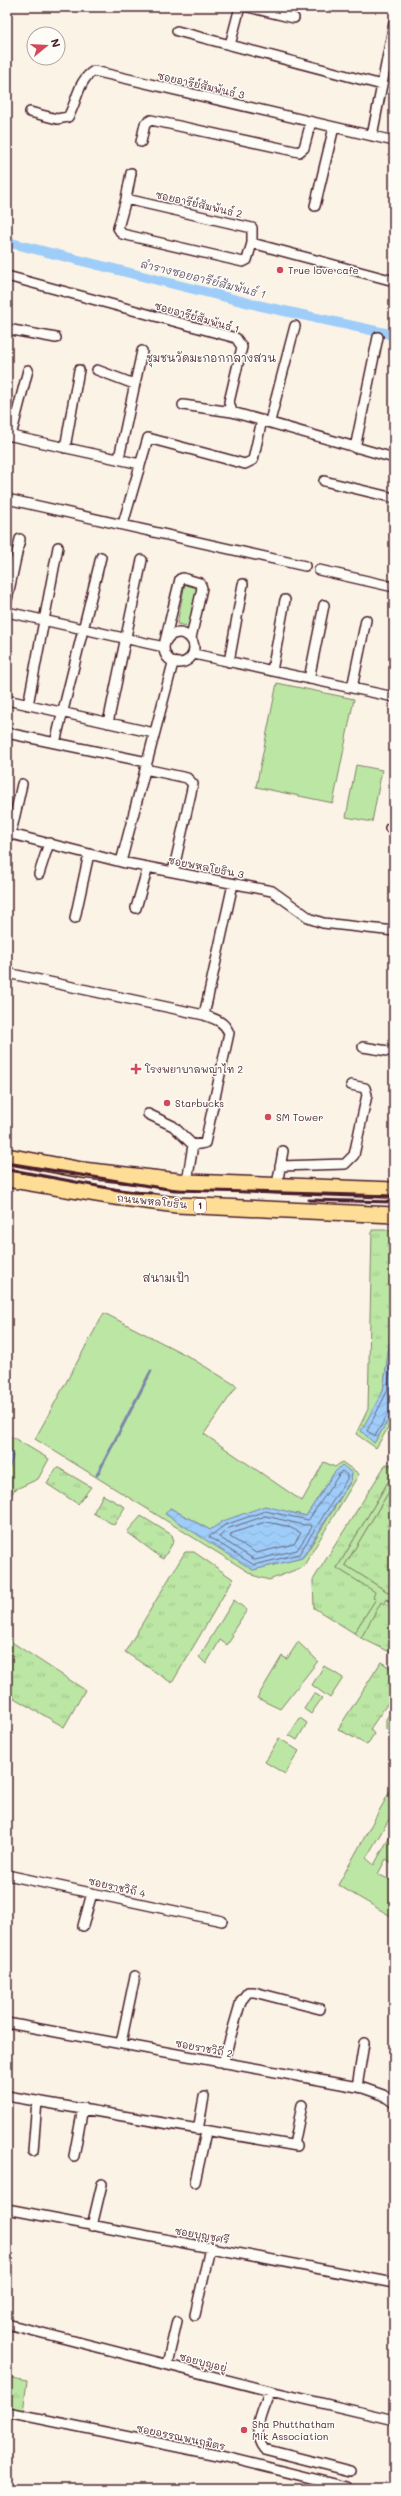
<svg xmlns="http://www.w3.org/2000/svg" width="401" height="2496" viewBox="0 0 401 2496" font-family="Mali,'Playpen Sans Thai',sans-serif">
  <defs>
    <pattern id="grass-tufts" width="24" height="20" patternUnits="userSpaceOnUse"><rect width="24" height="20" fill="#bbe6a4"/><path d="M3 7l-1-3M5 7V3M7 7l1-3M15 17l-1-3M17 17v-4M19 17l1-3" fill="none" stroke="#a2c58d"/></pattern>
    <pattern id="water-waves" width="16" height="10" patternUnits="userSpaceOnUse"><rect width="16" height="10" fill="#9ecdf9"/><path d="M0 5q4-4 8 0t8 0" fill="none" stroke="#8ab0d6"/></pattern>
  </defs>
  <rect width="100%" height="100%" fill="#fbf3e6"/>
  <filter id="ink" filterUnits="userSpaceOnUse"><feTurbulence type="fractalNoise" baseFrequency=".025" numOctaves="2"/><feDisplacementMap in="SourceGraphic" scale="8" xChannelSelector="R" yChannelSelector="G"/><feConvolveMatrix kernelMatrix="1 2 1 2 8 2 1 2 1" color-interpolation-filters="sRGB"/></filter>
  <g filter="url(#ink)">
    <path fill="url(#grass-tufts)" stroke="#828268" d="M 372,1230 L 394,1230 L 394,1324 L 392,1324 L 383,1391 L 372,1411 L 374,1443 L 394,1411 L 394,1418 L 376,1448 L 356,1434 L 368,1409 Z
      M 386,1464 L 394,1465 L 394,1472 L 337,1568 L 376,1592 L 376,1599 L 354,1633 L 314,1608 L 313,1580 Z
      M 57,1467 L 91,1487 L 78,1504 L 47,1484 Z
      M 394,1483 L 394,1596 L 345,1565 Z
      M 103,1495 L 125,1507 L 114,1525 L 93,1513 Z
      M 141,1516 L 172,1535 L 174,1541 L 163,1559 L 127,1532 Z
      M 185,1552 L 194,1552 L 233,1579 L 172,1683 L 125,1652 Z
      M 386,1599 L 394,1603 L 394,1649 L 392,1653 L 361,1638 L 381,1602 Z
      M 7,1639 L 85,1690 L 64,1727 L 7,1694 Z
      M 381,1662 L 394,1670 L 394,1694 L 370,1729 L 374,1734 L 367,1745 L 338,1729 Z
      M 394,1707 L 394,1736 L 386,1729 L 386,1719 Z
      M 7,2377 L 27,2381 L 23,2412 L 7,2409 Z"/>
    <path fill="#bbe6a4" stroke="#828268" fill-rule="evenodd" d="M 186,578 L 201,581 L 192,627 L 177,624 Z
      M 277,683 L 354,699 L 333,803 L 256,787 Z
      M 356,765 L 382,770 L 372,822 L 346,817 Z
      M 104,1313 L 186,1355 L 237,1386 L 204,1434 L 302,1501 L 324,1462 L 335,1467 L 342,1462 L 359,1474 L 303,1567 L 269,1580 L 255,1576 L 35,1439 ZM 341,1466 L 352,1473 L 351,1481 L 307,1552 L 302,1558 L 253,1570 L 170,1508 L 210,1530 C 237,1512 275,1507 306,1516 L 334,1473 Z
      M 7,1434 L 49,1459 L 38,1479 L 14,1490 L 7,1504 L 7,1474 L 13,1456 L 7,1448 Z
      M 394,1472 L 394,1483 L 345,1565 L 394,1596 L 394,1603 L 387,1599 L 384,1604 L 381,1602 L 361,1638 L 354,1633 L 376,1599 L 373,1598 L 375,1592 L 337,1568 Z
      M 234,1600 L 247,1610 L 231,1634 L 233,1636 L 227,1645 L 220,1640 L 206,1664 L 199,1657 Z
      M 298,1642 L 318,1661 L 280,1709 L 257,1698 L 282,1656 L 287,1659 Z
      M 324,1666 L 343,1678 L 330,1698 L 312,1685 Z
      M 314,1693 L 322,1698 L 311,1714 L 304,1709 Z
      M 300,1718 L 307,1723 L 297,1740 L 289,1735 Z
      M 279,1738 L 299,1751 L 285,1774 L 265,1762 Z
      M 394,1784 L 394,1811 L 366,1858 L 374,1865 L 394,1829 L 394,1864 L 386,1859 L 378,1874 L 394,1882 L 394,1918 L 338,1885 Z"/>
    <path fill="url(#water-waves)" stroke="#7c87a7" d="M 392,1324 L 394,1324 L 394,1411 L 374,1443 L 361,1431 L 383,1391 Z
      M 7,1448 L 13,1456 L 7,1474 Z
      M 342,1465 L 352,1473 L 351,1480 L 302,1558 L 253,1570 L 165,1514 L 170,1508 L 210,1530 L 223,1521 L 265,1506 L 306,1516 L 334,1473 Z"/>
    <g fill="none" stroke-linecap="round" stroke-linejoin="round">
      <path stroke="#6c657d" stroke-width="1" d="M 394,1339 L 387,1392 L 367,1431 L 375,1436 L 389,1412 L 394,1410
        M 342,1471 L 347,1475 L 347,1479 L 299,1554 L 254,1565 L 209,1537 L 225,1525 L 265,1511 L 308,1520 Z
        M 266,1516 L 304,1525 L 311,1525 L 312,1527 L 297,1550 L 255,1560 L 219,1537 L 227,1529 Z
        M 266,1522 L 287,1526 L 301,1533 L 294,1544 L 256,1553 L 230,1537 L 231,1534 Z"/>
      <path stroke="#7c87a7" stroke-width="3" d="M 97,1475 L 151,1371"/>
      <path stroke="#9ecdf9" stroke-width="10" d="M 7,242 L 257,305 L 394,335"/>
      <g stroke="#4a1f2b" stroke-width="12">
        <path id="street" d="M 248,7 L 294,18
          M 177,31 L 382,85
          M 230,45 L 240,7
          M 30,112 L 57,119 L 68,117 C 77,103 78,79 94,71 L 394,141
          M 372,136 L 394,23
          M 141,142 L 145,124 L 151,120 L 299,152 L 304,148 L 311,122
          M 126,199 L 118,228 L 122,234 L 243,262 L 247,260 L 252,243 L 252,228 L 126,199 L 131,173
          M 315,206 L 334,127
          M 252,243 L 394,281
          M 7,276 L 236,338 L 242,347 L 229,402 L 232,412 L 394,458
          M 7,329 L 56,338
          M 97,370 L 134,384
          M 183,405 L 232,412
          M 270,421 L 295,326
          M 7,435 L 140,464
          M 11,436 L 28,370
          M 65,448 L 79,370
          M 355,448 L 378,337
          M 119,458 L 142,351
          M 324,481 L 394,498
          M 7,499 L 305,566
          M 123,524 L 148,438 L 245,464 L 253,460 L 262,420
          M 319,570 L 394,587
          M 7,600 L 20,539
          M 7,612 L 164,647
          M164 648a15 15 0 1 1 30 0a15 15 0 1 1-30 0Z
          M 165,641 L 180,579 L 183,578 L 200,583 L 202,588 L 191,638
          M 194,654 L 394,697
          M 229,662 L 243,584
          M 272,671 L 285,600
          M 309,679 L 324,605
          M 352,688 L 366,620
          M 7,700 L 154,733
          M 28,705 L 58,547
          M 108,723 L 142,560
          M 7,733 L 147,762
          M 55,743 L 101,557
          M 145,769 L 187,778 L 193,784 L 173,872
          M 390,828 L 394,829
          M 7,833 L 121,862 L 272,891 L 311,919 L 323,923 L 394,931
          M 11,833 L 22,784
          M 121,862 L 173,663
          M 39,874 L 49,843
          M 136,908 L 148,867
          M 75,918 L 89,854
          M 7,973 L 204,1015 C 215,1019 224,1021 229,1033 L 205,1143 L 193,1145
          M 204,1015 L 233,884
          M 363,1047 L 394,1052
          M 148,1114 L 173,1126 L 193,1145 L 187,1182
          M 280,1166 L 345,1164 L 354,1155 L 367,1095 L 365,1088 L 351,1085
          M 277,1185 L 283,1151
          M 7,1875 L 222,1921
          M 83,1926 L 92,1893
          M 7,2023 L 363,2088 L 383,2095 L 394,2103
          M 121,2043 L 135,1976
          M 223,2063 L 241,2001 L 248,1992 L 254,1992 L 320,2009
          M 357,2087 L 364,2043
          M 7,2096 L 297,2146
          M 198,2130 L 204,2097
          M 294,2145 L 302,2105
          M 33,2151 L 37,2101
          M 74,2156 L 83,2108
          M 195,2182 L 206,2132
          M 7,2209 L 394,2283
          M 92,2226 L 102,2184
          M 195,2315 L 210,2248
          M 7,2324 L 270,2391 L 394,2420
          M 167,2364 L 177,2321
          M 270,2391 C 264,2409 250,2432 264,2449 L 350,2471
          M 7,2412 L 222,2456 L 347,2487 L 346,2489"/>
      </g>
      <g stroke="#4a1f2b" stroke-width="18">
        <path id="primary" d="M 7,1156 L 82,1170 L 187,1182 L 394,1190
          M 7,1179 L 115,1197 L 177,1205 L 394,1215"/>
      </g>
      <use href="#street" stroke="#fdfcf7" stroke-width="9"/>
      <use href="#primary" stroke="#fedd96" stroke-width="15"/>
      <path stroke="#4a1f2b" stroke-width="3" d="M 7,1163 L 174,1190 L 394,1196
        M 7,1169 L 129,1192 L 151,1193
        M 309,1200 L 394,1202"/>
    </g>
  </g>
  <g fill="#d1495b" stroke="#fdfcf7" stroke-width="1.5">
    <circle cx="280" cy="270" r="4"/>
    <path d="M134 1063h4v4h4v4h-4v4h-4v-4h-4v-4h4z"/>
    <circle cx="167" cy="1103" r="4"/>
    <circle cx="268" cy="1117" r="4"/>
    <circle cx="244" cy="2430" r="4"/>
  </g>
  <g text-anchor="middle" stroke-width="3" stroke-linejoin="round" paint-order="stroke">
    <rect fill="#fdfcf7" stroke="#806168" stroke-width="1" x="194" y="1199" width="12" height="14" rx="3"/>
    <g font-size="9" font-weight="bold" fill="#4a1f2b">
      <text x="200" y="1209">1</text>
    </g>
    <g font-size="10" fill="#4a1f2b" stroke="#fdfcf7">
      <text transform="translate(201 85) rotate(13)" y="4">ซอยอารีย์สัมพันธ์ 3</text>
      <text transform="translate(199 204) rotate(13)" y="4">ซอยอารีย์สัมพันธ์ 2</text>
      <text transform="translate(197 317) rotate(16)" y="4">ซอยอารีย์สัมพันธ์ 1</text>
      <text transform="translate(206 867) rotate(11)" y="4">ซอยพหลโยธิน 3</text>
      <text transform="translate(152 1201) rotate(6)" y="4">ถนนพหลโยธิน</text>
      <text transform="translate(117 1887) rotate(13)" y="4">ซอยราชวิถี 4</text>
      <text transform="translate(204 2048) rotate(11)" y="4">ซอยราชวิถี 2</text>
      <text transform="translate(202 2235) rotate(10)" y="4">ซอยบุญชูศรี</text>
      <text transform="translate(203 2362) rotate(14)" y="4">ซอยบุญอยู่</text>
      <text transform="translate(181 2437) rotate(12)" y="4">ซอยอรรณพนฤมิตร</text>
    </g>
    <g font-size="10" fill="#4a1f2b" stroke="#fdfcf7" text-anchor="start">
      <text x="288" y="274">True love cafe</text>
      <text x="145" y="1073">โรงพยาบาลพญาไท 2</text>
      <text x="175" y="1107">Starbucks</text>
      <text x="276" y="1121">SM Tower</text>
      <text x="252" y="2428">Sha Phutthatham<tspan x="252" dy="12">Mik Association</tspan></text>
    </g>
    <g font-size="11" font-style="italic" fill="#635369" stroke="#fdfcf7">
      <text transform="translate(203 279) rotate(14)" y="4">ลำรางซอยอารีย์สัมพันธ์ 1</text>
    </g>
    <g font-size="11" fill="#4a1f2b" stroke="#fdfcf7">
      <text x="211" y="362">ชุมชนวัดมะกอกกลางสวน</text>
      <text x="166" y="1282">สนามเป้า</text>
    </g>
  </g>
  <rect width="401" height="2496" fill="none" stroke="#fdfcf7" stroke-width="24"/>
  <rect x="12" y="12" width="377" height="2472" fill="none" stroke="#4a1f2b" stroke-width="1.5" filter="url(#ink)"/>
  <g transform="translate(46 46) rotate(72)"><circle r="19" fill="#fdfcf7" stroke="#b5a4a5"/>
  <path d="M0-3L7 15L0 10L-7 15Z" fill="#d1495b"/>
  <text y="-6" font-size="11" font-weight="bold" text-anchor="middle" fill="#4a1f2b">N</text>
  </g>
</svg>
